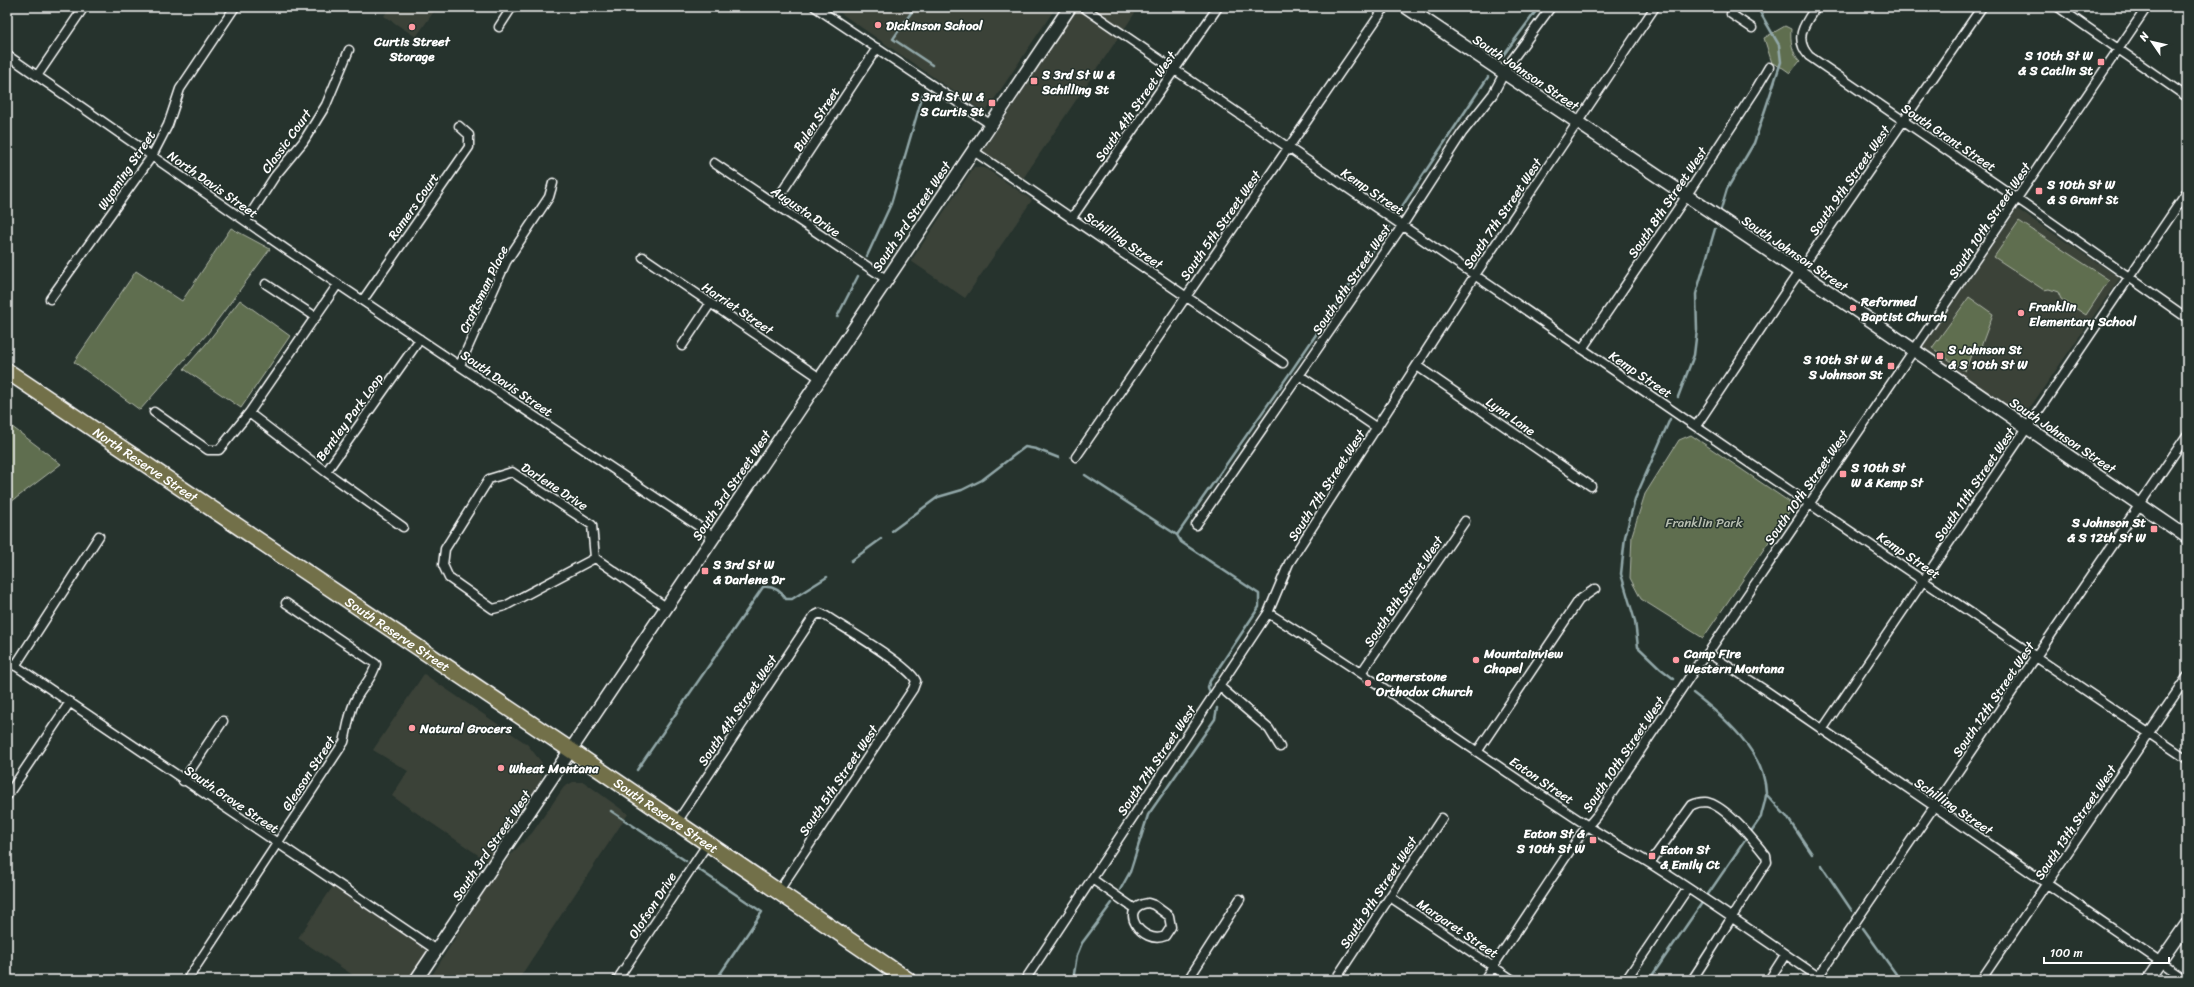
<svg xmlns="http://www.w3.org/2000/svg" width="2194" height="987" viewBox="0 0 2194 987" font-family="Sriracha,sans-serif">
  <rect width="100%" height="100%" fill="#26332d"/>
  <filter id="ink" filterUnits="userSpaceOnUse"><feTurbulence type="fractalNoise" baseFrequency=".025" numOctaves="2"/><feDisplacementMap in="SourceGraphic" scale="8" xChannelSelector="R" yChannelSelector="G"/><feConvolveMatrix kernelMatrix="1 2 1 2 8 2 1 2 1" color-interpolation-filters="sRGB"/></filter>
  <g filter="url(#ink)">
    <path fill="#3b4239" d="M 390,7 L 437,7 L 416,37 L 384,16 Z
      M 832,7 L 1056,7 L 985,113 Z
      M 1079,7 L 1139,7 L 1022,180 L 982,152 Z
      M 974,167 L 985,168 L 1032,200 L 965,298 L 911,261 Z
      M 2017,209 L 2120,278 L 2024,416 L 1922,348 Z
      M 424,674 L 527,744 L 542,763 L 542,779 L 487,861 L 392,796 L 408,771 L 373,750 Z
      M 573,782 L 584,782 L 628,814 L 518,980 L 429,980 L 487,887 L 513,852 L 532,833 L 564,787 Z
      M 338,879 L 435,945 L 411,980 L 360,980 L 298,938 Z"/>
    <path fill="#5f6e50" stroke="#afb6a8" d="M 1785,26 L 1791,29 C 1790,39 1792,54 1800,61 L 1790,73 L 1783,68 L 1772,63 L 1764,38 Z
      M 2019,221 L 2109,280 L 2086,315 L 2061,299 L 2058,292 L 2049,289 L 2044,290 L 1994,257 Z
      M 231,228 L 270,249 L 208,333 L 140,410 L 74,362 L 136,271 L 182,301 Z
      M 1969,297 L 1993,314 L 1979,352 L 1973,350 L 1965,371 L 1932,348 Z
      M 240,300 L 290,336 L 241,408 L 184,369 L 206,344 Z
      M 7,423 L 61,464 L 7,505 Z
      M 1691,435 L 1794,505 L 1703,638 L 1641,599 L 1630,578 L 1632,535 L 1645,494 L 1679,440 Z"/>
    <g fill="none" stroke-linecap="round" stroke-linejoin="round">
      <path stroke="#92a8a9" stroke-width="2.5" d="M 915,7 L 893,39 L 932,65
        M 1502,57 L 1539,7
        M 1721,209 L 1727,189 L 1754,143 L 1781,62 L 1779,45 L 1757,7
        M 1399,211 L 1488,77
        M 867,256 L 891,204 L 923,94
        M 837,317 L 858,276
        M 1678,397 L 1694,355 L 1697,330 L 1696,294 L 1715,229
        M 1670,419 L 1635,499 L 1625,537 L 1621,574 L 1635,621 L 1638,647 L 1661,669 L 1674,679
        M 1085,475 L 1177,535
        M 892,531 L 938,497 L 962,490 L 982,480 L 1025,447 L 1036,449 L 1059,458
        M 851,561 L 881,539
        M 1210,693 L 1208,687 L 1210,681 L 1259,607 L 1259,594 L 1181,542 L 1177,535 L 1294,367 L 1389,227
        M 637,770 L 763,587 C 773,586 780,590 786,599 L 792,599 L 827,577
        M 1766,794 L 1787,817 L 1812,854
        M 611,811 L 686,861
        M 1821,865 L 1852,911
        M 698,869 L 762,912 L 716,980
        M 1120,890 L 1130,872 L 1148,815 L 1215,719 L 1217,708
        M 1863,928 L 1896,974
        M 1073,980 L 1077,955 L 1082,943 L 1112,903
        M 1649,980 L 1761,817 C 1762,810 1766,801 1766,793 C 1765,752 1723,716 1693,693"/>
      <g stroke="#fff" stroke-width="11">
        <path id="street" d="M 815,7 L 990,124
          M 1083,7 L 1752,465 L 2187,759
          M 1733,7 L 1735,9
          M 1816,7 C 1805,23 1793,38 1809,56 L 2028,206 L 2187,318
          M 2058,7 L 2187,97
          M 1731,14 L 1752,28
          M 499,27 L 512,7
          M 7,55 L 287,250 L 713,536
          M 37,76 L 84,7
          M 972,150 L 1283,363
          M 714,163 L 886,279
          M 774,204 L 877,48
          M 1071,219 L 1218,7
          M 246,221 L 275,176 L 303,142 L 326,105 L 349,50
          M 643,257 L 820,378
          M 266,284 L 316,317
          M 50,299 L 152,156 L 168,125 L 180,89 L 235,7
          M 363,300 L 469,147 L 469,135 L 459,126
          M 682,346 L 710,304
          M 1582,349 L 1681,204 L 1756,89 L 1769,67
          M 460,365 L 506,262 L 549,197 L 553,183
          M 1417,366 L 1591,486
          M 1299,375 L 1377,428
          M 154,412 L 208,450 L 219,450 L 249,413 L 338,284
          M 249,413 L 326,472 L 403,527
          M 1696,426 L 1790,285 L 1982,7
          M 1076,457 L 1385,7
          M 326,472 L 420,339
          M 512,472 L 592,525 L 595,558 L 505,606 L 493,609 L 449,578 L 443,565 L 445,549 L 489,479 Z
          M 1196,525 L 1398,232 L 1462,133 L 1493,94 L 1509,64 L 1551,7
          M 595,558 L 666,607
          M 1268,613 C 1377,680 1480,756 1588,826 C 1608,840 1630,851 1651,864 C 1709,901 1766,941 1823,980
          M 1708,653 L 1765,690 L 2187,980
          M 7,660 L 436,950
          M 15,666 L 99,536
          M 1361,673 L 1465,521
          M 1219,686 L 1269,729 L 1280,747
          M 1822,730 L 2187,192
          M 1477,752 L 1579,600 L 1595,589
          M 183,781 L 223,721
          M 7,796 L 70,702
          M 677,822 L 814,616 L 820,613 L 826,616 C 844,628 909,665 916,681 L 913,689 L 778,892
          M 1650,863 L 1692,805 C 1696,803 1701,802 1705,802 C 1723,803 1755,842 1766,856 L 1767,862 C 1741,901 1718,941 1692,980
          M 1092,879 L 1135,909
          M 1390,897 L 1513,980
          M 1148,903 L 1154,905 L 1169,916 L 1171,927 L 1165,936 C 1142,946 1116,907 1148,903 Z
          M 1818,977 L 2187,435
          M 187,980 L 344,742 C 348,727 349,710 357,697 C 364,685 373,677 376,664 L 286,603
          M 617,980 L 708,843
          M 1025,980 L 1268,613 L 1289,563 L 1475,275 L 1655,7
          M 1188,980 L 1240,899
          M 1335,980 L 1442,818
          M 1484,980 L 1581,834 L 1598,814 L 1699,663 L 1708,653 L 2147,7
          M 1626,980 L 1688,888
          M 1769,980 L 1785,955
          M 1981,980 L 2187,677"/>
      </g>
      <g stroke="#fff" stroke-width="15">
        <path id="secondary" d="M 1406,7 L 1800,272 L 2187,537
          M 416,980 L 1070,7
          M 2148,980 L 2187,924"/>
      </g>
      <g stroke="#fff" stroke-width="18">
        <g id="highway">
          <path id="s1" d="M 7,371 L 572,751 L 908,980"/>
        </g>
      </g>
      <use href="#street" stroke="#26332d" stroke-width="8"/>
      <use href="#secondary" stroke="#26332d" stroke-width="12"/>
      <use href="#highway" stroke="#726f4a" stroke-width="15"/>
    </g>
  </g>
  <g fill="#ff9aa2" stroke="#26332d" stroke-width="1.5">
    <circle cx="878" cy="25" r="4"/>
    <circle cx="412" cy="27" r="4"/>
    <rect x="2097" y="58" width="8" height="8" rx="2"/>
    <rect x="1030" y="77" width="8" height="8" rx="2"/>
    <rect x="988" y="99" width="8" height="8" rx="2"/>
    <rect x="2035" y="187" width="8" height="8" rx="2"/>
    <circle cx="1853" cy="308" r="4"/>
    <circle cx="2021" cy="313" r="4"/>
    <rect x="1936" y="352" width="8" height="8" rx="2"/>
    <rect x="1887" y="362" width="8" height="8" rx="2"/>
    <rect x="1839" y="470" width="8" height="8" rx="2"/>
    <rect x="2150" y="525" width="8" height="8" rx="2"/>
    <rect x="701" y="567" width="8" height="8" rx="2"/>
    <circle cx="1476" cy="660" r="4"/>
    <circle cx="1676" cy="660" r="4"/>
    <circle cx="1368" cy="683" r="4"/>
    <circle cx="412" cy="728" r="4"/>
    <circle cx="501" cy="768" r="4"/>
    <rect x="1589" y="836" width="8" height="8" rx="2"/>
    <rect x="1648" y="852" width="8" height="8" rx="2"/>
  </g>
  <g text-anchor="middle" stroke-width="3" stroke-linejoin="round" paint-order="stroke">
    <g font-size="13" font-weight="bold" fill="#fff" stroke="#26332d" text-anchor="start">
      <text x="886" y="30">Dickinson School</text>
      <text x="412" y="46" text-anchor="middle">Curtis Street<tspan x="412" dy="15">Storage</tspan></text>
      <text x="2093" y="60" text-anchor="end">S 10th St W<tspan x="2093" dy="15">&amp; S Catlin St</tspan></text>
      <text x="1042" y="79">S 3rd St W &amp;<tspan x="1042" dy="15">Schilling St</tspan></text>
      <text x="984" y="101" text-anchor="end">S 3rd St W &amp;<tspan x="984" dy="15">S Curtis St</tspan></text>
      <text x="2047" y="189">S 10th St W<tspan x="2047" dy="15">&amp; S Grant St</tspan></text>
      <text x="1861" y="306">Reformed<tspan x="1861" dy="15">Baptist Church</tspan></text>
      <text x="2029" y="311">Franklin<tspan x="2029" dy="15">Elementary School</tspan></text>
      <text x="1948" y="354">S Johnson St<tspan x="1948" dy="15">&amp; S 10th St W</tspan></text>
      <text x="1883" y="364" text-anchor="end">S 10th St W &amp;<tspan x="1883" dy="15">S Johnson St</tspan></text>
      <text x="1851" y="472">S 10th St<tspan x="1851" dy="15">W &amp; Kemp St</tspan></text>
      <text x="2146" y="527" text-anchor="end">S Johnson St<tspan x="2146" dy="15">&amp; S 12th St W</tspan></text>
      <text x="713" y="569">S 3rd St W<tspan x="713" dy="15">&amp; Darlene Dr</tspan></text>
      <text x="1484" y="658">Mountainview<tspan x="1484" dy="15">Chapel</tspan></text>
      <text x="1684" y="658">Camp Fire<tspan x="1684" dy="15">Western Montana</tspan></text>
      <text x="1376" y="681">Cornerstone<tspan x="1376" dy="15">Orthodox Church</tspan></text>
      <text x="420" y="733">Natural Grocers</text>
      <text x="509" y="773">Wheat Montana</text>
      <text x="1585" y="838" text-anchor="end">Eaton St &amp;<tspan x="1585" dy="15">S 10th St W</tspan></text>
      <text x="1660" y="854">Eaton St<tspan x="1660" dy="15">&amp; Emily Ct</tspan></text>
    </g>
    <g font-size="13" fill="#fff" stroke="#26332d">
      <text transform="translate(1526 72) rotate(34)" y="5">South Johnson Street</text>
      <text transform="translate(1135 106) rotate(-55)" y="5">South 4th Street West</text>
      <text transform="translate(816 119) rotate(-57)" y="5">Bulen Street</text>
      <text transform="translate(1949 137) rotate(34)" y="5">South Grant Street</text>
      <text transform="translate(286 141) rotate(-54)" y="5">Classic Court</text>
      <text transform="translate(126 170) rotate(-56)" y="5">Wyoming Street</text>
      <text transform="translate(1849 180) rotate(-55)" y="5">South 9th Street West</text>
      <text transform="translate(213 184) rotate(35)" y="5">North Davis Street</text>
      <text transform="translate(1373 191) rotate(34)" y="5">Kemp Street</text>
      <text transform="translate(1667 202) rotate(-56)" y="5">South 8th Street West</text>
      <text transform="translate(413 206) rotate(-55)" y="5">Ramers Court</text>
      <text transform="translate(806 211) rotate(34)" y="5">Augusta Drive</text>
      <text transform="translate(1502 213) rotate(-56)" y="5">South 7th Street West</text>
      <text transform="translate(911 216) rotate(-56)" y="5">South 3rd Street West</text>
      <text transform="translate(1989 220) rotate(-56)" y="5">South 10th Street West</text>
      <text transform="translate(1220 225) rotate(-55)" y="5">South 5th Street West</text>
      <text transform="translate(1124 240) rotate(34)" y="5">Schilling Street</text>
      <text transform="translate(1795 253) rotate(34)" y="5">South Johnson Street</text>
      <text transform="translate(1351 279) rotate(-56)" y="5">South 6th Street West</text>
      <text transform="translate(483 289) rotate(-64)" y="5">Craftsman Place</text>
      <text transform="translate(738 308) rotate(34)" y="5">Harriet Street</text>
      <text transform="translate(1641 374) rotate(34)" y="5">Kemp Street</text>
      <text transform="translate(507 383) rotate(34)" y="5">South Davis Street</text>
      <text transform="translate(1511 416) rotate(35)" y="5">Lynn Lane</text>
      <text transform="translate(349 417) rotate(-54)" y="5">Bentley Park Loop</text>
      <text transform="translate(2063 435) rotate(34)" y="5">South Johnson Street</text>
      <text dy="5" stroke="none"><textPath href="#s1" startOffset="167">North Reserve Street</textPath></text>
      <text transform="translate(1974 484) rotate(-56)" y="5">South 11th Street West</text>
      <text transform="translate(731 485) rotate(-56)" y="5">South 3rd Street West</text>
      <text transform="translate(1326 485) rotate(-57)" y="5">South 7th Street West</text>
      <text transform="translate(555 486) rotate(33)" y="5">Darlene Drive</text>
      <text transform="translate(1806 487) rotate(-55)" y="5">South 10th Street West</text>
      <text transform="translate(1909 555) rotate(34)" y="5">Kemp Street</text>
      <text transform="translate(1403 591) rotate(-56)" y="5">South 8th Street West</text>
      <text dy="5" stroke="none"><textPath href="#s1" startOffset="471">South Reserve Street</textPath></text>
      <text transform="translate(1993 699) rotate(-56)" y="5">South 12th Street West</text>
      <text transform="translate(737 710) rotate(-56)" y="5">South 4th Street West</text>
      <text transform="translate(1623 754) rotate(-56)" y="5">South 10th Street West</text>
      <text transform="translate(1156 760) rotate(-56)" y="5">South 7th Street West</text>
      <text transform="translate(308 773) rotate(-57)" y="5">Gleason Street</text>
      <text transform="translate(838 780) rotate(-56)" y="5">South 5th Street West</text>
      <text transform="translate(1542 780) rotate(34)" y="5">Eaton Street</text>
      <text transform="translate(232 799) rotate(34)" y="5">South Grove Street</text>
      <text transform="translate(1954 806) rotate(34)" y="5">Schilling Street</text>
      <text dy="5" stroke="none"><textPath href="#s1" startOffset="795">South Reserve Street</textPath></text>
      <text transform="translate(2075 822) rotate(-56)" y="5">South 13th Street West</text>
      <text transform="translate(491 845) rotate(-56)" y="5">South 3rd Street West</text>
      <text transform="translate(1378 892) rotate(-57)" y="5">South 9th Street West</text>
      <text transform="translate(652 905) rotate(-57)" y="5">Olofson Drive</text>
      <text transform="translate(1458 928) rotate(34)" y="5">Margaret Street</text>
    </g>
    <g font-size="13" fill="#b7beb0" stroke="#26332d">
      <text x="1704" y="527">Franklin Park</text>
    </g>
  </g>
  <rect width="2194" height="987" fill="none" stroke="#26332d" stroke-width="24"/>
  <rect x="12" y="12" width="2170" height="963" fill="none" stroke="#fff" stroke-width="1.5" filter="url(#ink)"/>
  <g transform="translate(2152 42) rotate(304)" stroke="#26332d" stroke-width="3" paint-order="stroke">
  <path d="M0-3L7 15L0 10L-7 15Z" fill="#ffffff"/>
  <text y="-6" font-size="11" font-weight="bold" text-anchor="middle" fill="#ffffff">N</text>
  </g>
  <path d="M2044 957v6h125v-6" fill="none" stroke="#ffffff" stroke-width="2"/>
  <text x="2050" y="957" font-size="12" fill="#ffffff" stroke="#26332d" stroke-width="3" paint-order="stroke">100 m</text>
</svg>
